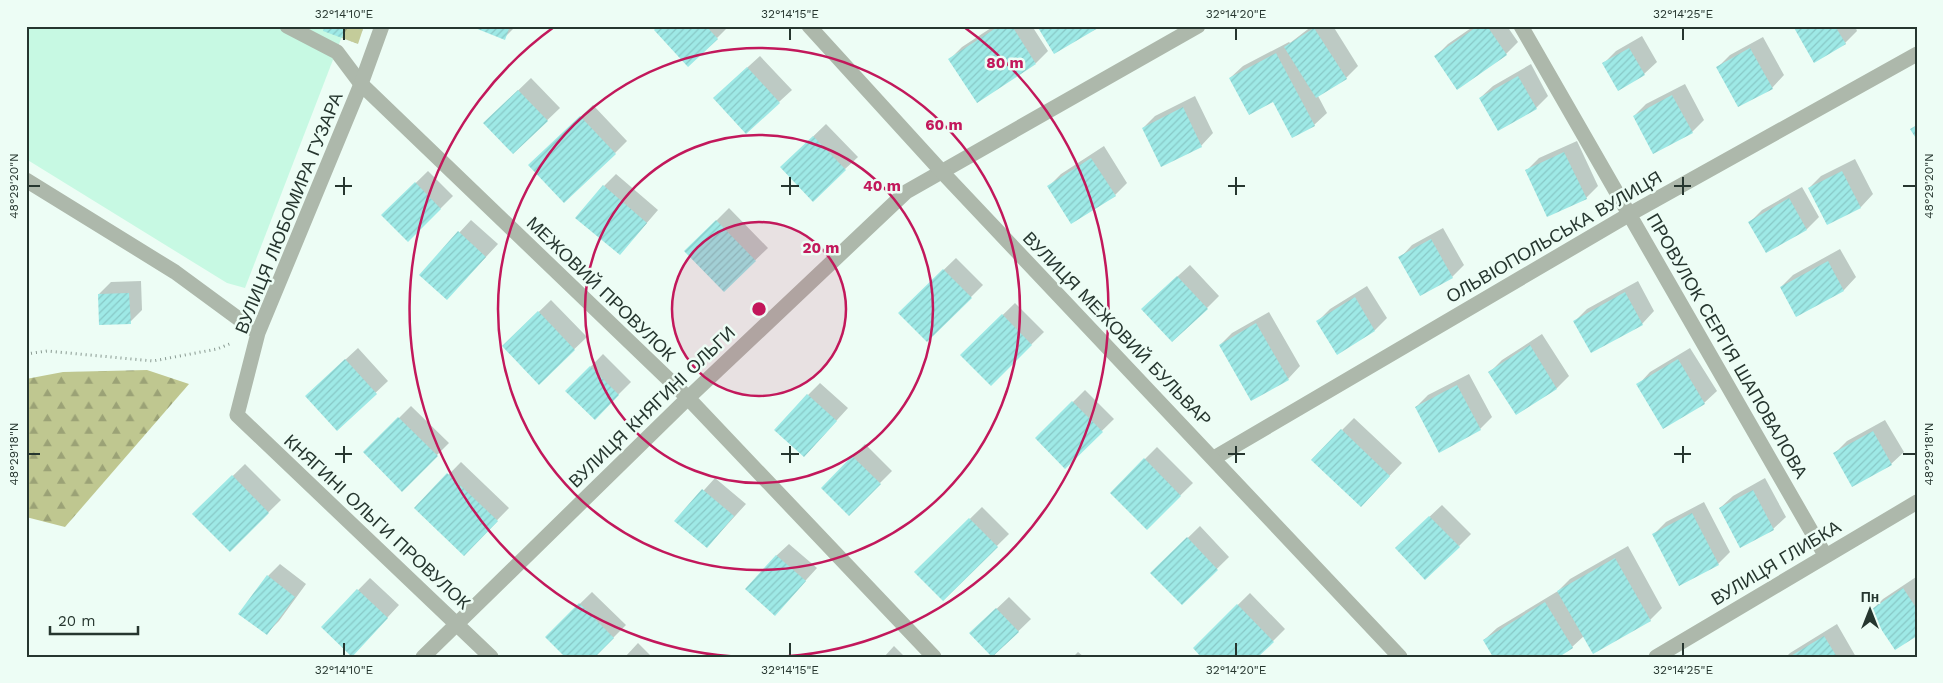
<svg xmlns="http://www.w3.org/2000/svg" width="1943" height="683" viewBox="0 0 1943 683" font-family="'Work Sans',sans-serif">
  <defs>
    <pattern id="grass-tufts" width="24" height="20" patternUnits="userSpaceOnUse" patternTransform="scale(1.25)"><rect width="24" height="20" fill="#c4cc9a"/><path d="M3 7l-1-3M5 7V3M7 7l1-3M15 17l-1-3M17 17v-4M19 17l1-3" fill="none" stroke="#a8b085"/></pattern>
    <pattern id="forest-firs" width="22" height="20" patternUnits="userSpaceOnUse" patternTransform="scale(1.25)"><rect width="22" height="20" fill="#bfc790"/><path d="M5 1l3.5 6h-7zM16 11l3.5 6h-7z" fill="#9ba276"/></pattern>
    <pattern id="building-hatch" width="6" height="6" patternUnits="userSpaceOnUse" patternTransform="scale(1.25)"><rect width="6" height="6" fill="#9ee9e6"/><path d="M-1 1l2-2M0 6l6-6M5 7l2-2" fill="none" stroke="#88c8c6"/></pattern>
  </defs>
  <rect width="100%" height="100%" fill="#edfdf5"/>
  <path fill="#c7f9e3" d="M 26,26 L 346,26 L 245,288 L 227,283 L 26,159 Z"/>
  <path fill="url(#grass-tufts)" d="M 346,26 L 364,26 L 358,44 L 342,38 Z"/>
  <path fill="url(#forest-firs)" d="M 147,370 L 189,384 L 65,527 L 26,517 L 26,379 L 63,372 Z"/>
  <path fill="#0003" d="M 326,26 L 349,26 L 342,37 Z
    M 473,26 L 516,26 L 504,38 Z
    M 660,26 L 729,26 L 717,38 Z
    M 994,26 L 1032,26 L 1048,51 L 1036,63 L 950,59 L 962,47 Z
    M 1312,26 L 1333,26 L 1358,66 L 1346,78 L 1318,96 L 1327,113 L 1314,125 L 1273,100 L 1230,78 L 1243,66 L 1289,42 L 1290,43 Z
    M 1474,26 L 1507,26 L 1518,42 L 1506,54 L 1436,56 L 1448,44 Z
    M 1794,26 L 1855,26 L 1857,31 L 1845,43 Z
    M 1642,36 L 1657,62 L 1644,74 L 1604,63 L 1616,51 Z
    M 1763,37 L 1784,75 L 1772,88 L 1718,67 L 1730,55 Z
    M 760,56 L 792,90 L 746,132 L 727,86 Z
    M 1531,64 L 1548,96 L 1536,108 L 1480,98 L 1493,86 Z
    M 531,78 L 560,108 L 513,153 L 497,111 Z
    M 1685,84 L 1704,120 L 1692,132 L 1634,116 L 1646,104 Z
    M 1195,96 L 1213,133 L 1201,146 L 1143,128 L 1155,116 Z
    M 593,105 L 627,141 L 615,153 L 542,153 Z
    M 826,124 L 858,157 L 845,169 L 794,155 Z
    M 1577,141 L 1598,186 L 1586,198 L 1527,170 L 1539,158 Z
    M 1104,146 L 1127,183 L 1115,195 L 1049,186 L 1061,174 Z
    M 1855,159 L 1873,194 L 1861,207 L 1827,224 L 1809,188 L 1821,176 Z
    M 428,171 L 453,196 L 408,241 L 383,215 Z
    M 616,174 L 658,210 L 620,254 L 604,186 Z
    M 1802,187 L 1819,217 L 1807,229 L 1767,251 L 1750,222 L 1762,210 Z
    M 729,208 L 768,248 L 724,290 L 686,251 Z
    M 471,220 L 498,244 L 459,286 L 420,275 Z
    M 1443,228 L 1464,265 L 1452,277 L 1400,258 L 1412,245 Z
    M 1840,249 L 1856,277 L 1844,290 L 1797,315 L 1781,287 L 1793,275 Z
    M 956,258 L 983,285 L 927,341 L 899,313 Z
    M 1190,265 L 1219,296 L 1207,308 L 1155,297 Z
    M 141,281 L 142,310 L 130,322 L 99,294 L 111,282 Z
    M 1638,281 L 1654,311 L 1642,324 L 1575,321 L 1587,309 Z
    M 1367,286 L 1387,318 L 1375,330 L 1337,353 L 1318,321 L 1330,309 Z
    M 551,300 L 587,337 L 539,383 L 504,346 Z
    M 1015,303 L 1044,332 L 991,384 L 962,355 Z
    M 1269,312 L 1300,366 L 1288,379 L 1220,345 L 1232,333 Z
    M 1542,334 L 1569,376 L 1557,388 L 1516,414 L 1490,372 L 1502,360 Z
    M 358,348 L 388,381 L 337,429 L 319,384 Z
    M 1690,348 L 1717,391 L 1704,403 L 1638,385 L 1650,372 Z
    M 603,354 L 631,382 L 595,418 L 567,391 Z
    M 1469,374 L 1492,417 L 1480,429 L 1416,407 L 1428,395 Z
    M 820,383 L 848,408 L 816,443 L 808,395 Z
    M 1085,390 L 1114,419 L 1065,467 L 1037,438 Z
    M 411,406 L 449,443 L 402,490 L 365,452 Z
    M 1354,418 L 1402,463 L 1373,493 L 1342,430 Z
    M 1885,420 L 1904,452 L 1891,464 L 1835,453 L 1847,441 Z
    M 865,444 L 892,471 L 849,514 L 822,488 Z
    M 1157,447 L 1193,483 L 1147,528 L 1111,493 Z
    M 461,462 L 509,508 L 464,554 L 416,508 Z
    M 245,464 L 281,500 L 230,550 L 194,514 Z
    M 715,478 L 746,504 L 707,547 L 676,521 Z
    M 1765,478 L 1786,517 L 1773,529 L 1720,508 L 1733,496 Z
    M 1704,502 L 1730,552 L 1718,564 L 1654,534 L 1666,522 Z
    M 1442,505 L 1471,534 L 1459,546 L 1409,536 Z
    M 982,507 L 1009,534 L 943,599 L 916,572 Z
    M 1200,526 L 1229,557 L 1182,603 L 1152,573 Z
    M 789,544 L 817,568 L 775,614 L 776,556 Z
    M 1628,546 L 1662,608 L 1650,620 L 1584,636 L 1572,647 L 1484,640 L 1497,628 L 1558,591 L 1570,579 Z
    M 280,564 L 306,584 L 279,621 L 267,633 L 268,576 Z
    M 1916,577 L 1917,579 L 1917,634 L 1871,611 L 1883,599 Z
    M 370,578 L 399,605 L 364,643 L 322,627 Z
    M 592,592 L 626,625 L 594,657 L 546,637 Z
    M 1250,593 L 1285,629 L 1257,657 L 1194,648 Z
    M 1009,597 L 1031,619 L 993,656 L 971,633 Z
    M 1837,624 L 1856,657 L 1786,657 L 1790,653 Z
    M 638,643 L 652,657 L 625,657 Z
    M 894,646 L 905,657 L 884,657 Z
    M 1078,652 L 1084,657 L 1073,657 Z"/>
  <path fill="url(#building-hatch)" d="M 325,26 L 346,26 L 342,38 L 323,31 Z
    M 470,26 L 510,26 L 505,40 Z
    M 658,26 L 706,26 L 718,39 L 688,67 L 654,30 Z
    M 999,26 L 1012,26 L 1036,64 L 977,103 L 948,59 Z
    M 1037,26 L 1097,26 L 1098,28 L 1054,54 Z
    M 1478,26 L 1487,26 L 1507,55 L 1457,90 L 1434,56 Z
    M 1793,26 L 1835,26 L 1846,44 L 1814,63 Z
    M 1314,28 L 1347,79 L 1316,98 L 1284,47 Z
    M 1629,48 L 1645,75 L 1618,91 L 1602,63 Z
    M 1750,48 L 1773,89 L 1738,107 L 1716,67 Z
    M 1276,53 L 1315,126 L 1292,138 L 1273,102 L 1249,115 L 1229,78 Z
    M 747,67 L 780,103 L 746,134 L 713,98 Z
    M 1518,76 L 1537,109 L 1498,131 L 1479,98 Z
    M 518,90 L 548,121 L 513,154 L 483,123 Z
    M 1672,95 L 1693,133 L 1653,154 L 1633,116 Z
    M 1183,107 L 1202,147 L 1161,167 L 1142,128 Z
    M 580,116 L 616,154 L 564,203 L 528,165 Z
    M 1917,125 L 1917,140 L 1910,129 Z
    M 813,136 L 846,170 L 813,202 L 780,167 Z
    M 1564,152 L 1587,199 L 1547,217 L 1525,170 Z
    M 1091,158 L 1116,196 L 1071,224 L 1047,186 Z
    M 1842,171 L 1861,208 L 1827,225 L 1808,188 Z
    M 415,182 L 441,209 L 408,242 L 381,215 Z
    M 603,185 L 647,223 L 620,255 L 575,218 Z
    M 1789,198 L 1807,230 L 1766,253 L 1748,222 Z
    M 716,220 L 756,261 L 724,292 L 684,251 Z
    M 458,231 L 486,257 L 447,300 L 419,275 Z
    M 1431,239 L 1453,278 L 1420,296 L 1398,257 Z
    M 1828,261 L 1844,291 L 1796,317 L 1780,287 Z
    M 943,269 L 972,298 L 927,342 L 898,313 Z
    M 1177,276 L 1208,309 L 1172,342 L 1141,309 Z
    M 1625,292 L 1643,325 L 1591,353 L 1573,321 Z
    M 129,293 L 131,324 L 99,325 L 98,294 Z
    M 1355,297 L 1375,331 L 1337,355 L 1316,321 Z
    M 538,311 L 575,350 L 539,385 L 502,346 Z
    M 1002,314 L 1032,345 L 991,386 L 960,355 Z
    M 1256,323 L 1289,380 L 1251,401 L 1219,345 Z
    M 1530,345 L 1557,389 L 1516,415 L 1488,372 Z
    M 345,359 L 377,394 L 337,431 L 305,396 Z
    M 1678,359 L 1705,404 L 1663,429 L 1636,384 Z
    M 590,366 L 619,395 L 595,420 L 565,391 Z
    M 1457,385 L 1481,430 L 1439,453 L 1415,407 Z
    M 807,394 L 837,421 L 804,457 L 774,430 Z
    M 1072,401 L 1103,432 L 1065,469 L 1035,438 Z
    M 398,417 L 438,456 L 402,492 L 363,452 Z
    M 1341,429 L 1390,476 L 1361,507 L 1311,460 Z
    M 1873,431 L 1892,465 L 1852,487 L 1833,453 Z
    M 852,456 L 881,484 L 849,516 L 821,488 Z
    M 1144,458 L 1181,496 L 1147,530 L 1110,493 Z
    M 447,473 L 498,521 L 464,556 L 414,508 Z
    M 232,475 L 269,513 L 230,552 L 192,514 Z
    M 702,489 L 734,516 L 707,548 L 674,521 Z
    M 1753,490 L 1774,530 L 1740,548 L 1719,508 Z
    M 1692,513 L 1719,565 L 1679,586 L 1652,534 Z
    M 1429,516 L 1460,547 L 1425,580 L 1395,548 Z
    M 969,518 L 998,547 L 943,601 L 914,572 Z
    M 1187,537 L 1218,570 L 1182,605 L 1150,573 Z
    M 776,555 L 806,581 L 775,616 L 745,589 Z
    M 1615,558 L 1651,621 L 1593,654 L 1557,591 Z
    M 267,575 L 295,597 L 267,635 L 238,614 Z
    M 1903,588 L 1917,609 L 1917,636 L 1895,650 L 1869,611 Z
    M 357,589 L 388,618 L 352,657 L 321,627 Z
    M 1545,602 L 1573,648 L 1559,657 L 1493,657 L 1483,640 Z
    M 579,603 L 614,638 L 595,657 L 565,657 L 545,637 Z
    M 1237,604 L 1274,642 L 1258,657 L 1201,657 L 1193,648 Z
    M 996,608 L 1019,632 L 992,657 L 969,633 Z
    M 1824,636 L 1837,657 L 1789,657 Z"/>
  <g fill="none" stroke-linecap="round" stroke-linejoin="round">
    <path stroke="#889890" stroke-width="3" stroke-dasharray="1 4" stroke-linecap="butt" d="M 26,354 L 47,351 L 153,361 L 217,349 L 232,343"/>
    <path stroke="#adb8ab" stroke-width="15" d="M 287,26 L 337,52 L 361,84"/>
    <path stroke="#adb8ab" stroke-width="15" d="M 382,26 L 361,84 L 258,333 L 237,415 L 491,657
      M 1521,26 L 1825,555
      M 361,84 L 688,398 L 934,657
      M 26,180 L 175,272 L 258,333
      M 1214,458 L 1630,214 L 1917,54
      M 423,657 L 688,398 L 906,192 L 1198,26
      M 1656,657 L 1917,502"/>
    <path stroke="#adb8ab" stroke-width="15" d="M 809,26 L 943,173 L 1400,657"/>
  </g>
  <path fill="none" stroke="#26362f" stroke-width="2" d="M 344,28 L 344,40M 790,28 L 790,40M 1236,28 L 1236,40M 1683,28 L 1683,40M 344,177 L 344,195M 790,177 L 790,195M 1236,177 L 1236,195M 1683,177 L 1683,195M 28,186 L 40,186M 335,186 L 352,186M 781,186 L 799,186M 1228,186 L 1245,186M 1674,186 L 1691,186M 1903,186 L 1916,186M 344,446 L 344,463M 790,446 L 790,463M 1236,446 L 1236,463M 1683,446 L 1683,463M 28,454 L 40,454M 335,454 L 352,454M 781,454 L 799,454M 1228,454 L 1245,454M 1674,454 L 1691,454M 1903,454 L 1916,454M 344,643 L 344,656M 790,643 L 790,656M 1236,643 L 1236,656M 1683,643 L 1683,656"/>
  <circle cx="759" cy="309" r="87" fill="#c2185b" fill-opacity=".12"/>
  <g fill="none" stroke="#c2185b" stroke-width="2.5">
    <circle cx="759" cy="309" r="87"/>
    <circle cx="759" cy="309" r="174"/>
    <circle cx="759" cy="309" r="261"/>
    <path d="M744 657A348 348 0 0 1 554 27M964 27A348 348 0 0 1 774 657"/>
  </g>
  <g text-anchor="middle" stroke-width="5" stroke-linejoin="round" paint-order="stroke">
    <g font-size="18" fill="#26362f" stroke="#edfdf5">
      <text transform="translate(289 213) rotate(-68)" y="6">ВУЛИЦЯ ЛЮБОМИРА ГУЗАРА</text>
      <text transform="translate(1554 237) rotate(-30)" y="6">ОЛЬВІОПОЛЬСЬКА ВУЛИЦЯ</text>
      <text transform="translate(601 289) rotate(44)" y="6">МЕЖОВИЙ ПРОВУЛОК</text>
      <text transform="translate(1117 329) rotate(46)" y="6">ВУЛИЦЯ МЕЖОВИЙ БУЛЬВАР</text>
      <text transform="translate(1727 346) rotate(60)" y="6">ПРОВУЛОК СЕРГІЯ ШАПОВАЛОВА</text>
      <text transform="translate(652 407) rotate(-44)" y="6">ВУЛИЦЯ КНЯГИНІ ОЛЬГИ</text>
      <text transform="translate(377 522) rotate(43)" y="6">КНЯГИНІ ОЛЬГИ ПРОВУЛОК</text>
      <text transform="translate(1776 563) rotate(-31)" y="6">ВУЛИЦЯ ГЛИБКА</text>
    </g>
  </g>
  <circle cx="759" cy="309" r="8" fill="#c2185b" stroke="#edfdf5" stroke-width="2.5"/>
  <g font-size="15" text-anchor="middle" font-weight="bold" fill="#c2185b" stroke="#edfdf5" stroke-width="5" stroke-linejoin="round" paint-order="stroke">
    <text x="1005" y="68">80 m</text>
    <text x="944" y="130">60 m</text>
    <text x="882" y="191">40 m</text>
    <text x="821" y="253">20 m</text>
  </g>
  <rect width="1943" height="683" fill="none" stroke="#edfdf5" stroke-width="55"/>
  <g transform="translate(1870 610)" stroke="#edfdf5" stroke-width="4" paint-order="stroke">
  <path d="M0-4L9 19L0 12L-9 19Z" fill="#26362f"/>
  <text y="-8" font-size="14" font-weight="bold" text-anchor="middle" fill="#26362f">Пн</text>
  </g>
  <path d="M50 626v8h88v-8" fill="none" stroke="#26362f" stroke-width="2.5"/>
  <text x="58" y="626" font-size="15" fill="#26362f" stroke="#edfdf5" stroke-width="4" paint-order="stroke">20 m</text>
  <rect x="28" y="28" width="1888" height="628" fill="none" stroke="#26362f" stroke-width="2"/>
  <g font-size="12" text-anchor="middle" fill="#26362f">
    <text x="344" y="18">32°14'10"E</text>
    <text x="790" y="18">32°14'15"E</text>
    <text x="1236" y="18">32°14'20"E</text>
    <text x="1683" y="18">32°14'25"E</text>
    <text transform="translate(14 186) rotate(-90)" y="4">48°29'20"N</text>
    <text transform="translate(1929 186) rotate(-90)" y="4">48°29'20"N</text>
    <text transform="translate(14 454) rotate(-90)" y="4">48°29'18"N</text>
    <text transform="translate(1929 454) rotate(-90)" y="4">48°29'18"N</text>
    <text x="344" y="674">32°14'10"E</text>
    <text x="790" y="674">32°14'15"E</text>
    <text x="1236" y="674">32°14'20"E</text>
    <text x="1683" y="674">32°14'25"E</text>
  </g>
</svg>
